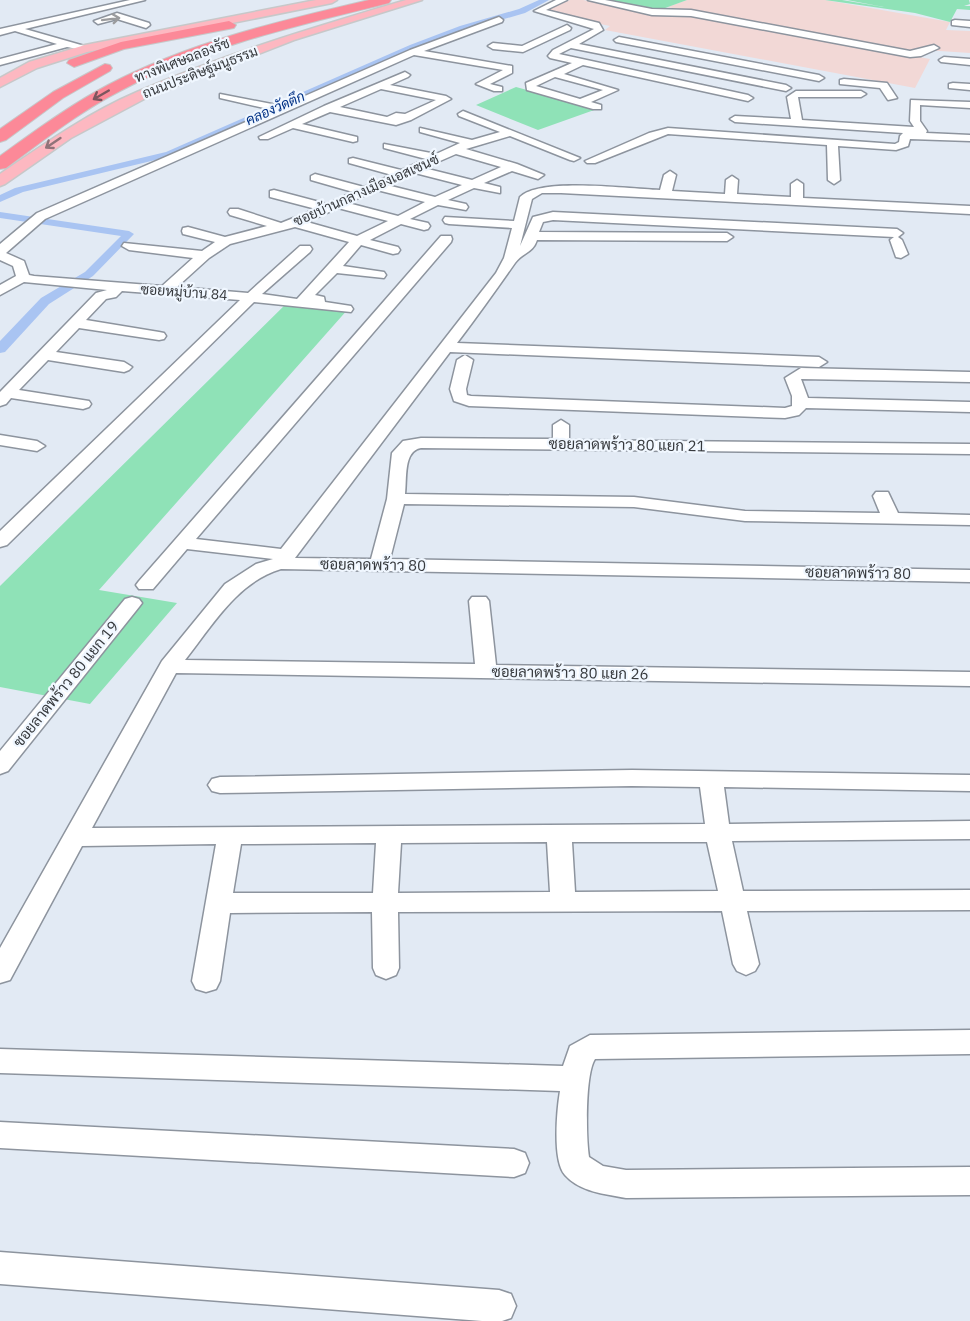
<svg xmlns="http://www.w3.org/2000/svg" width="970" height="1321" viewBox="0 0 970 1321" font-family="'IBM Plex Sans',Sarabun,sans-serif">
  <rect width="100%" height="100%" fill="#e2eaf4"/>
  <path fill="#f2d8d6" d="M 570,0 L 583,0 L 657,14 L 684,13 L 930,59 L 915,88 L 605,30 L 610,26 L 541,12 Z
    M 687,0 L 825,0 L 950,22 L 946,30 L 970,31 L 970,53 L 925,50 L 906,52 L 667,7 Z"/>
  <path fill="#8fe2b7" d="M 600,0 L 687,0 L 657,11 Z
    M 825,0 L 842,0 L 884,7 L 847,0 L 969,0 L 970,4 L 964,6 L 970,6 L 970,10 L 957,9 L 950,22 L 915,13 Z
    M 516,87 L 597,109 L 538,130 L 476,105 Z
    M 290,300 L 349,308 L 99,590 L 177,603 L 90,704 L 0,687 L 0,586 Z"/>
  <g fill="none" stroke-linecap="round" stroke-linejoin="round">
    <path fill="#a9c4f2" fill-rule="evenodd" d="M 539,0 L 549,0 L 525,13 L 466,30 L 416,49 L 172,156 L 23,192 L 0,202 L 0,195 L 15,188 L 166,152 L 410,45 L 460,26 L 519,9 Z
      M 0,212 L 129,231 L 134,234 L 93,276 L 49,304 L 5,352 L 0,353 L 0,341 L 41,298 L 85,272 L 121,236 L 0,218 Z"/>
    <g stroke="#8d949e" stroke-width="3">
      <path id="minor" d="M 130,0 L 145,0 L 25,29 L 88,47 L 88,51 L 67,47 L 0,65 L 0,59 L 57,44 L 15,31 L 0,35 L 0,29 Z
        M 556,0 L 567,0 L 546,10 L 599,23 L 603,30 L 579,44 L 786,85 L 791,88 L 786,91 L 571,48 L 559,54 L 748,95 L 753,98 L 748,101 L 583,65 L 564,74 L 618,90 L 591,102 L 601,105 L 601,109 L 593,109 L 527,90 L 526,83 L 572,63 L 550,58 L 548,56 L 553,50 L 594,29 L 534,11 ZM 555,77 L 603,90 L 580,99 L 536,86 Z
        M 588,0 L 605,0 L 652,9 L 691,10 L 910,51 L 934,45 L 939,48 L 921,56 L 910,57 L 691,16 L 652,15 Z
        M 117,13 L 149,23 L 150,25 L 146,28 L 117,19 L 98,24 L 94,21 Z
        M 499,17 L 503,20 L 502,22 L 424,51 L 512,66 L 512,73 L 490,84 L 502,87 L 502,91 L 494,91 L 476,84 L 503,70 L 414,55 L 45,219 L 6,253 L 24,261 L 29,275 L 34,276 L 162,286 L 193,258 L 129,250 L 122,246 L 124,243 L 202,251 L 215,242 L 183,234 L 182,231 L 183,228 L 188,227 L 225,237 L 267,226 L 230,215 L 228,212 L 230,209 L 238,209 L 281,223 L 316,209 L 270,197 L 270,191 L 274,190 L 327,204 L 353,192 L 311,180 L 311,176 L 315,174 L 364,187 L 392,175 L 349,163 L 349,159 L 353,158 L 401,170 L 426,159 L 384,148 L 384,144 L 436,154 L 460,143 L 420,132 L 420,128 L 472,140 L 500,132 L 459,116 L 458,114 L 463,111 L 580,158 L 574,161 L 570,160 L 510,136 L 466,149 L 517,164 L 544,175 L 538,179 L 512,171 L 484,183 L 500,187 L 500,193 L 474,188 L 448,200 L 466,204 L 468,207 L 466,210 L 438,205 L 410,219 L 428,223 L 430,226 L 428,229 L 424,230 L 401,224 L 370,240 L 398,247 L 400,250 L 398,253 L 393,254 L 361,245 L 343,266 L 384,272 L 386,275 L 384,278 L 337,273 L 315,295 L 324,297 L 325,302 L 351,306 L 353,309 L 351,312 L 254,302 L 7,545 L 0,547 L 0,531 L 240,300 L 122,291 L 116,297 L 106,299 L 86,320 L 159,332 L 164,333 L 166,336 L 164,339 L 159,340 L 79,328 L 56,352 L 124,362 L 132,367 L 129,370 L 124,372 L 48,360 L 19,390 L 89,401 L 91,404 L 89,407 L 83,409 L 11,398 L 6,404 L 0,406 L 0,392 L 96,293 L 107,290 L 24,282 L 0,295 L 0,285 L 16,276 L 13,266 L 0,260 L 0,244 L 37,213 L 273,110 L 220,98 L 220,94 L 282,106 L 410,50 ZM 456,154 L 501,167 L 472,180 L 424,168 ZM 415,173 L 462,185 L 435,197 L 387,185 ZM 377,190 L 425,202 L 398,216 L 348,203 ZM 338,208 L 388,221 L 357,236 L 307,222 ZM 295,227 L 349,242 L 297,299 L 262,294 L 310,252 L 312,249 L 310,246 L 300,246 L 248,293 L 177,287 L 209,258 L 230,244 Z
        M 955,20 L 970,21 L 970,27 L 952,25 L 952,21 Z
        M 567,25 L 571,28 L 570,30 L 523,52 L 493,49 L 488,46 L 493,43 L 522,46 Z
        M 619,37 L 819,75 L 824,78 L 819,81 L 616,42 L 614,40 Z
        M 944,57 L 970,59 L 970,65 L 941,62 L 939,60 Z
        M 405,72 L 410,75 L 408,77 L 390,85 L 446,96 L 451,99 L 411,120 L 396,125 L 330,112 L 302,124 L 357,137 L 357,141 L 353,142 L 293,128 L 268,139 L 260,139 L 259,137 L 324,106 ZM 381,89 L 436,100 L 405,114 L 396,113 L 387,117 L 340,107 Z
        M 844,79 L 887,83 L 897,98 L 888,100 L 880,88 L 840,84 L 840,80 Z
        M 953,83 L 970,84 L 970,90 L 949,88 L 949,84 Z
        M 796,91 L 861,91 L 866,94 L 861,97 L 798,97 L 802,120 L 914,127 L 910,121 L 911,100 L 970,102 L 970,108 L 920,105 L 920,121 L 927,131 L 926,133 L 970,135 L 970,141 L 910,139 L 908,146 L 896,150 L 838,146 L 840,180 L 834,184 L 828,180 L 827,145 L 668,134 L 595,163 L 587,163 L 585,161 L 649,133 L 668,128 L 895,144 L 899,142 L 900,136 L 903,133 L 735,122 L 730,119 L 735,116 L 791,119 L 787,97 Z
        M 670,171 L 676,175 L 672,191 L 725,194 L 726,180 L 732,176 L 738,180 L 737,194 L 791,197 L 791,184 L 797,180 L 803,184 L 803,198 L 970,206 L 970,214 L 561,193 L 542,193 L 532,199 L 520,246 L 533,217 L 553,212 L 897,229 L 903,233 L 898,237 L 902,240 L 908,254 L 901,258 L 896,257 L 890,240 L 894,237 L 553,220 L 543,222 L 539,232 L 727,233 L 733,237 L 727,241 L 537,240 C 533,253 522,253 515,263 C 496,290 477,317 457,343 L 819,357 L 827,362 L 819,367 L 450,352 L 295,558 L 371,559 L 387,499 L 392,453 L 403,441 L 421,438 L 553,439 L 553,425 L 561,420 L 569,425 L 569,440 L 970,444 L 970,454 L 421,448 C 403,451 407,479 405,494 L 634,497 L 745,511 L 880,513 L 873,496 L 876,492 L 888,492 L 898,513 L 970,515 L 970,525 L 745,521 L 634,507 L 404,504 L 390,559 L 970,570 L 970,582 L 281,569 C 237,582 212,626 185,660 L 475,664 L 469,601 L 472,597 L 486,597 L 489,601 L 496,665 L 970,672 L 970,686 L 176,673 L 92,828 L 705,824 L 700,787 L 632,786 L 220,793 L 212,791 L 208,785 L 212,779 L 220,777 L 632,770 L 970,775 L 970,791 L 724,787 L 729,824 L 970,821 L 970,839 L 732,841 L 743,891 L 970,890 L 970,910 L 747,911 L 759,964 L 755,971 L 746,975 L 737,971 L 733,964 L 722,911 L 398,912 L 399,968 L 396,975 L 386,979 L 376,975 L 373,968 L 372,912 L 230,913 L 220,981 L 216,989 L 206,992 L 196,989 L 192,981 L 216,844 L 82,846 L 10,980 L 0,983 L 0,948 L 162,661 L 225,584 L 256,564 L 273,559 L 187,549 L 153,589 L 139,589 L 136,585 L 139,581 L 441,236 L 451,236 L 452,239 L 451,242 L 196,539 L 281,549 L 496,273 L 504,258 L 512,228 L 449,224 L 445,223 L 443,220 L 445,217 L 514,221 L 520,197 C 540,177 630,189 660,190 L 664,175 ZM 547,842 L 550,892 L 398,893 L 401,843 ZM 572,842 L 707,842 L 718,891 L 575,892 ZM 376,843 L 373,893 L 233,893 L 241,844 Z
        M 465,355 L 473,360 L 466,389 L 467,395 L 471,396 L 785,408 L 792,406 L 792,396 L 785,378 L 801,368 L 970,372 L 970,382 L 801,379 L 808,398 L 970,402 L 970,412 L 806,408 L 799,415 L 785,418 L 469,406 L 454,401 L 450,389 L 457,360 Z
        M 0,435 L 37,441 L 45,446 L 37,451 L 0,445 Z
        M 132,597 L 139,599 L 142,603 L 139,607 L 8,771 L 0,774 L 0,751 L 125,599 Z
        M 970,1030 L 970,1054 L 595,1059 C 585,1075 586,1137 589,1157 L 603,1166 L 626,1170 L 970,1167 L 970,1195 L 626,1198 C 605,1194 580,1192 565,1175 C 552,1161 557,1109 560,1091 L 0,1073 L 0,1049 L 563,1066 L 570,1046 L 590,1035 Z
        M 0,1122 L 514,1149 L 525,1153 L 529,1163 L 525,1173 L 514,1177 L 0,1148 Z
        M 0,1252 L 499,1290 L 511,1294 L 516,1306 L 511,1318 L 502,1321 L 482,1321 L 0,1284 Z"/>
    </g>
    <g stroke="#c7c8c9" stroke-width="3">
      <path id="major" d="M 316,0 L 337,0 L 332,3 L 87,52 L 37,68 L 0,87 L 0,78 L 29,62 L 85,45 Z
        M 406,0 L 422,0 L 294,40 L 146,98 L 71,138 L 5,184 L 0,186 L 0,174 C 44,144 88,113 137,92 C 224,54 315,27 406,0 Z"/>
    </g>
    <g stroke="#c7c8c9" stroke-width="2">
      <path id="highway" d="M 369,0 L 391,0 L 389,3 C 297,26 205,46 120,91 C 79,112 43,141 6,168 L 0,169 L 0,156 C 35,131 70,105 108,85 C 189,42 280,21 369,0 Z
        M 229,21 L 236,25 L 234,28 L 124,49 L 74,67 L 67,63 L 69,60 L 121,42 Z
        M 105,64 L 110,65 L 112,68 L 110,71 L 63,98 L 6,140 L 0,142 L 0,129 L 53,92 Z"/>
    </g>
    <use href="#minor" fill="#fff" fill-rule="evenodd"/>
    <use href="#major" fill="#fdb8c1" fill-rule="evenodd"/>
    <use href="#highway" fill="#fc8998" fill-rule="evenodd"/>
  </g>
  <defs><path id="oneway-shaft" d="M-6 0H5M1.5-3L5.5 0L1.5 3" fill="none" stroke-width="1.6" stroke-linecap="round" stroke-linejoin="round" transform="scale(1.5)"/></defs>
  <use stroke="#9b9c9e" href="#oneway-shaft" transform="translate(111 19) rotate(-7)"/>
  <use stroke="#7c565e" href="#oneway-shaft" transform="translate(101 95) rotate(150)"/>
  <use stroke="#907379" href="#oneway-shaft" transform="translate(53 143) rotate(146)"/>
  <g text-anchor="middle" stroke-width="4.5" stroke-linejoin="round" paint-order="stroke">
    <g font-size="14" fill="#373a3e" stroke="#f0f7ff">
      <text transform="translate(182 60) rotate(-21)" y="5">ทางพิเศษฉลองรัช</text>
      <text transform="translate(200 72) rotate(-21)" y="5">ถนนประดิษฐ์มนูธรรม</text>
      <text transform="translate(366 190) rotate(-24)" y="5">ซอยบ้านกลางเมืองเอสเซนซ์</text>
      <text transform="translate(184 292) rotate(4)" y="5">ซอยหมู่บ้าน 84</text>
    </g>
    <g font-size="14" font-style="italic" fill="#003185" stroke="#f0f7ff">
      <text transform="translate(275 108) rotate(-24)" y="5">คลองวัดตึก</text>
    </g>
    <g font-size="15" fill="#373a3e" stroke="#f0f7ff">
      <text transform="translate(627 445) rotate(1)" y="5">ซอยลาดพร้าว 80 แยก 21</text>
      <text transform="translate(373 565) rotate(1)" y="5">ซอยลาดพร้าว 80</text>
      <text transform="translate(858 573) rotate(1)" y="5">ซอยลาดพร้าว 80</text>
      <text transform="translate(570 673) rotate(1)" y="5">ซอยลาดพร้าว 80 แยก 26</text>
      <text transform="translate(66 684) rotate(-51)" y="5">ซอยลาดพร้าว 80 แยก 19</text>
    </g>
  </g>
</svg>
